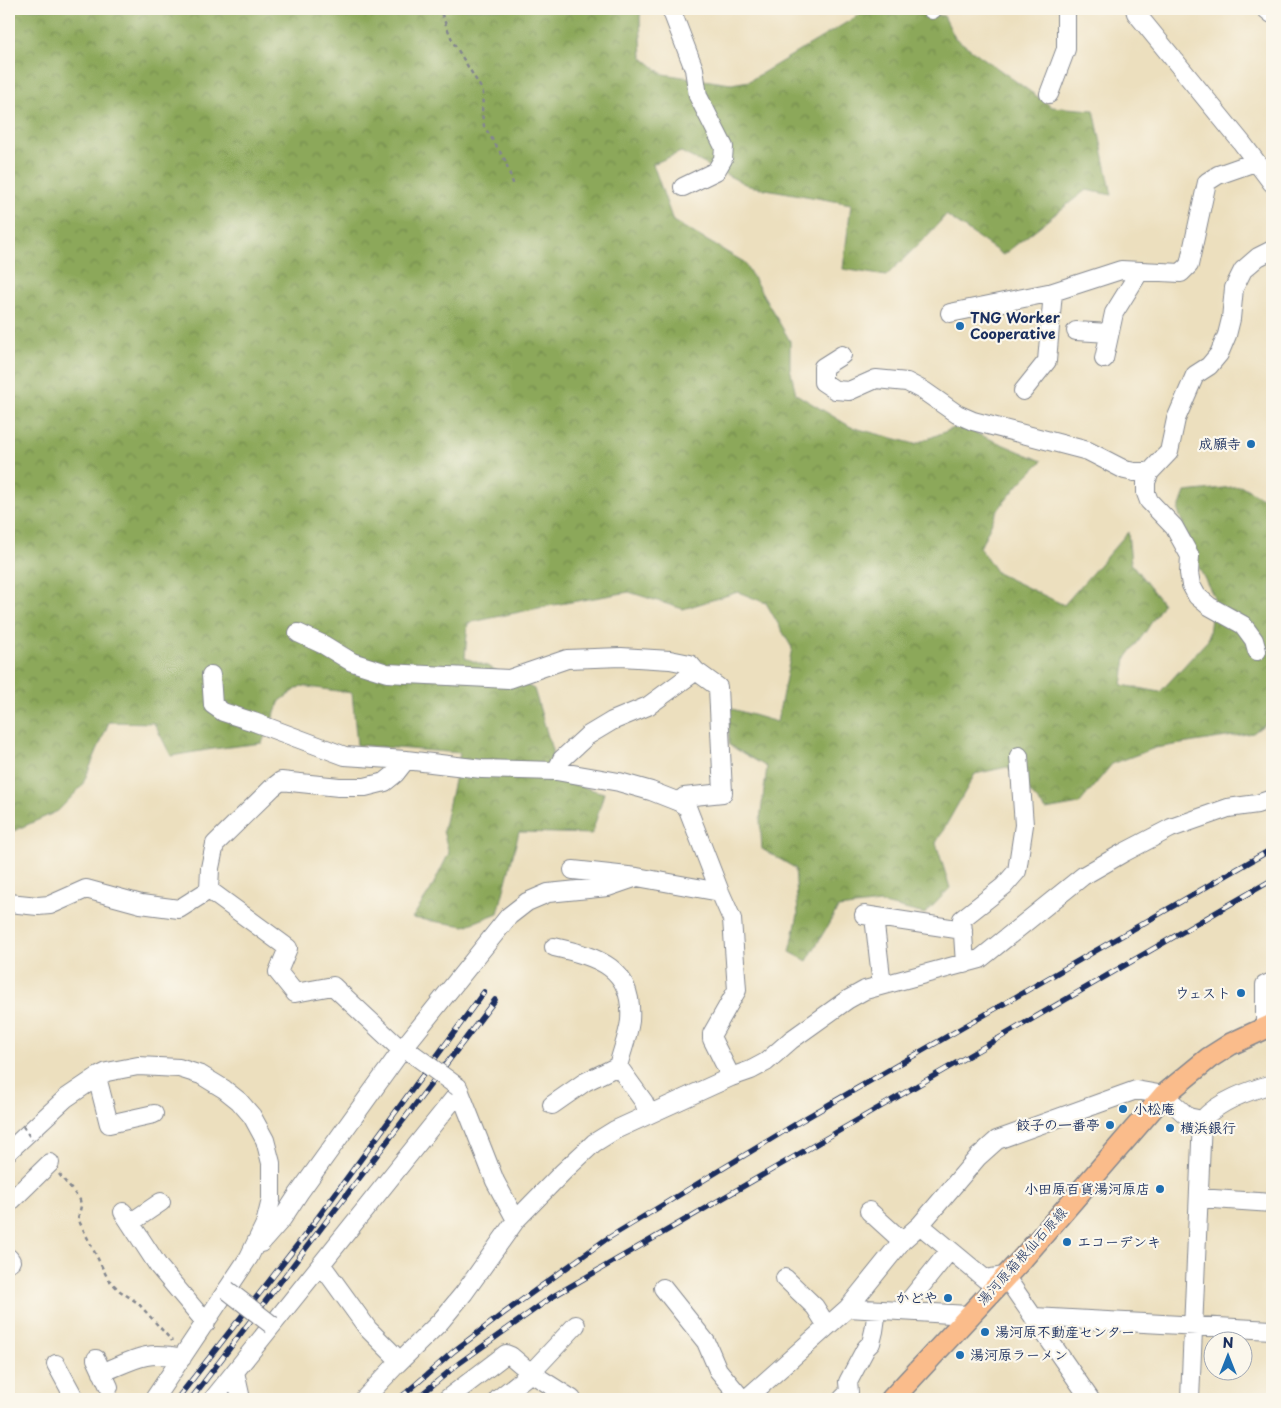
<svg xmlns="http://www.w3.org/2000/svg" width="1281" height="1408" viewBox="0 0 1281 1408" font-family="'Playpen Sans','Klee One',sans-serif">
  <defs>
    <pattern id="forest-crowns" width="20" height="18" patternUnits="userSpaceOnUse" patternTransform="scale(1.25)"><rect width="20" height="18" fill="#8ca85a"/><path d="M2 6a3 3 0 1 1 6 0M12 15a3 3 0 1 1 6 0" fill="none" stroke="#72894e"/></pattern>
  </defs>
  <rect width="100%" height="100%" fill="#fbf7ec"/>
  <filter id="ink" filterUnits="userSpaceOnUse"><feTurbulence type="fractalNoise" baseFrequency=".02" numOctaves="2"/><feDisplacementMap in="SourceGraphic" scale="10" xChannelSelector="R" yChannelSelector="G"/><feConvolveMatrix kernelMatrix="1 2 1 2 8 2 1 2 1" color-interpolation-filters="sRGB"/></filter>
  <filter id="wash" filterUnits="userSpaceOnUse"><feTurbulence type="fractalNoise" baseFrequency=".0096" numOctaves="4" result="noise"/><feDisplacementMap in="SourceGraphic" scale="20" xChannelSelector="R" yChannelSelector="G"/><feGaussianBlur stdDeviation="1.12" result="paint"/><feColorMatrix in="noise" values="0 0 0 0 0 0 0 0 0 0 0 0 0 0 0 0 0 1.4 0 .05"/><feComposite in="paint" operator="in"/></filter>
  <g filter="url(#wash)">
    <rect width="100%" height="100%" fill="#ecdfbe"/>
    <path fill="url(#forest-crowns)" stroke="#546c5c" d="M 9,9 L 641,9 L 640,18 L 642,57 L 663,74 L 731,84 L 749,81 L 869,9 L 907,9 L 944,16 L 955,38 L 1052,107 L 1094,110 L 1112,195 L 1086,190 L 1003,255 L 946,215 L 928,235 L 886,276 L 843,269 L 851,204 L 749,186 L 681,152 L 653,164 L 673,221 L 744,262 L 790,341 L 790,368 L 796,394 L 851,427 L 915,444 L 959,426 L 1042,461 L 1019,484 L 997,511 L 980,548 L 997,573 L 1064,605 L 1128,532 L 1131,563 L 1163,604 L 1146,631 L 1126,658 L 1122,685 L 1160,692 L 1208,640 L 1214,597 L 1199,568 L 1178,511 L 1185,492 L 1242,486 L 1272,504 L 1272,719 L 1253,733 L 1155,748 L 1112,764 L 1079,804 L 1046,810 L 1007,767 L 975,774 L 936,843 L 950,888 L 925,914 L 880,903 L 838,908 L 807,961 L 790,952 L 798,914 L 795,868 L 762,849 L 760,820 L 767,767 L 729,745 L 729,708 L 777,722 L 792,648 L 766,603 L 738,592 L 683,609 L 629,592 L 548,606 L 468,623 L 465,658 L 487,666 L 534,689 L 552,750 L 553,779 L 604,793 L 592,834 L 519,832 L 498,913 L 465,926 L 412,918 L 430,891 L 449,853 L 443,831 L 460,753 L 357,745 L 352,693 L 301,686 L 280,701 L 262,743 L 213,749 L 171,756 L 154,723 L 109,722 L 82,786 L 58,811 L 9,833 Z"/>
  </g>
  <g filter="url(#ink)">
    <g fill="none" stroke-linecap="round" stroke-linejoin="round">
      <g stroke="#84878e" stroke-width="20">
        <path id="minor" d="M 671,9 L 694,69 L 698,96 L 724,147 L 723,159 L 716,171 L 683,187
          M 1135,9 L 1136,13 L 1242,143 L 1272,183
          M 1266,9 L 1272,14
          M 932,10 L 933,9
          M 1049,94 L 1066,49 L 1066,9
          M 950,313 L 1053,292 L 1121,270 L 1181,273 L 1189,265 L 1207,182 L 1218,175 L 1255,162
          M 1076,331 L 1109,333
          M 842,355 L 823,367 L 823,382 L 835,390 L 849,391 L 876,379 L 907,382 L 924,391 L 957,414 L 973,421 L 1088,451 L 1125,470 L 1134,472 L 1150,472
          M 1104,359 L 1114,313 L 1140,271
          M 1023,391 L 1047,361 L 1053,292
          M 298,633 L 324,645 L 352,662 L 387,673 L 509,679 L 567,659 L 621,657 L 670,660 L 690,664 L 696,671 L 718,687 L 723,793 L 684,797 L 679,802
          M 1257,651 L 1254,640 L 1243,625 L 1209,606 L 1197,596 L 1191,585 L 1189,573 L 1190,556 L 1174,527 L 1149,501 L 1146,493 L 1146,482 L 1150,472 L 1169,452 L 1176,419 L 1195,375 L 1209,366 L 1219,354 L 1227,335 L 1231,319 L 1234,288 L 1243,270 L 1258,257 L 1272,250
          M 211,675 L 213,705 L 223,712 L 254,722 L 345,756 L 406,760 L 482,769 L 556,771 L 619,782 L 651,791 L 679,802 L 687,807 L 720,892 L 732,919 L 737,990 L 712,1034 L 712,1039 L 731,1077
          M 556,771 L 562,759 L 587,736 L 612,721 L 648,706 L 696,671
          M 573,870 L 637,877 L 720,892
          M 209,890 L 288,948 L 278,972 L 295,993 L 333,986 L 395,1044 L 404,1047 L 413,1054
          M 209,890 L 210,868 L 215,844 L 272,788 L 281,781 L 339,787 L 365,787 L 385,782 L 395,774 L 406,760
          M 9,903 L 38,906 L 50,905 L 86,889 L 141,904 L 179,909 L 209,890
          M 864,915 L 963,930
          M 874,917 L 882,985
          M 554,947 C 598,957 634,967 630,1021 C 628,1036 622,1051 618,1066 L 644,1102 L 648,1115
          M 965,964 L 962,919 L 1004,886 L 1017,871 L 1024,825 L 1019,756
          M 1265,1028 L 1265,985 L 1272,982
          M 97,1077 L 109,1124 L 154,1114
          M 458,1087 L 495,1181 L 516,1220
          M 552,1105 L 585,1082 L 618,1066
          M 9,1151 L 66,1098 L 97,1077 L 107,1072 L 138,1066 L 179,1068 L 201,1075 L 224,1089 L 239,1101 L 252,1116 L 265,1140 L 271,1163 L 271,1200 L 265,1224 L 249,1257 L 154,1399
          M 1199,1198 L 1272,1203
          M 9,1203 L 50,1163
          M 869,1211 L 902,1241
          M 123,1212 L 159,1267 L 206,1323
          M 130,1223 L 161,1202
          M 920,1225 L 985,1279 L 1005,1276 L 1090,1399
          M 261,1243 L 282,1219 L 299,1193 L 404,1047 L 509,916 L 527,902 L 548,893 L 608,887 L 637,877
          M 9,1258 L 11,1261
          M 321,1264 L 368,1329 L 400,1361
          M 785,1278 L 815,1307 L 827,1326
          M 663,1288 L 706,1342 L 718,1370 L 742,1399
          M 848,1308 L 968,1315
          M 901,1311 L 950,1250
          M 1034,1317 L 1272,1330
          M 96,1359 L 109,1387
          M 56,1364 L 75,1399
          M 235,1372 L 241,1399
          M 102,1373 C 135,1359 145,1350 182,1358
          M 213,1399 L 460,1091
          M 364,1399 L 397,1364 L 440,1322 L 464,1293 L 516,1220 L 563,1172 L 594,1143 L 615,1130 L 731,1077 L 751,1070 L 766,1062 L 791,1040 L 847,1000 L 865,990 L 980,959 L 1083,876 L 1123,853 L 1171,828 L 1228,808 L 1257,804 L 1272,799
          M 447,1399 L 506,1354 L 511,1356 L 531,1373 L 572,1399
          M 498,1399 L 531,1373 L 576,1325
          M 746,1399 L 848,1308 L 902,1241 L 920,1225 L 978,1157 L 997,1140 L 1136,1090 L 1164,1095 L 1188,1117 L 1202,1120
          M 842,1399 L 849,1392 L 848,1382 L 866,1348 L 871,1343 L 874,1331 L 877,1310
          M 1190,1399 L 1202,1120 C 1219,1101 1248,1091 1272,1084"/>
      </g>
      <g stroke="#84878e" stroke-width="24">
        <path id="major" d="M 892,1399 L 1023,1258 L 1164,1095 L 1209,1058 L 1231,1044 L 1272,1025"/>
      </g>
      <path stroke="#84878e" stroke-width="2.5" stroke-dasharray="4 4" stroke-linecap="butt" d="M 435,9 L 442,15 L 453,42 L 481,88 L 483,93 L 482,114 L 484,126 L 505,160 L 514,186
        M 59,1174 L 80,1200 L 81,1206 L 78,1219 L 108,1279 L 120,1291 L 138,1303 L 172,1341"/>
      <use href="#minor" stroke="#fff" stroke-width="18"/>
      <use href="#major" stroke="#fabc8b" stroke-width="21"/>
      <g stroke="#1b2f5e" stroke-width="5.5">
        <path id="rail" d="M 177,1399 L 302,1239 L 484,992
          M 191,1399 L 495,1000
          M 399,1399 L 454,1351 L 504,1313 L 605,1240 L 804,1119 L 1272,849
          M 416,1399 L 458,1364 L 552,1297 L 1272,880"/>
      </g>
      <use href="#rail" stroke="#fbf7ec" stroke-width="4" stroke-dasharray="11" stroke-linecap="butt"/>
      <g stroke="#84878e" stroke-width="20" stroke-linecap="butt">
        <path id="minor-bridge" d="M 413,1054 L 458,1087
          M 227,1290 L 272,1325"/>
      </g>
      <path stroke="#84878e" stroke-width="2.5" stroke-dasharray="4 4" stroke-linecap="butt" d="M 23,1126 L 32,1140"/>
      <use href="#minor-bridge" stroke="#fff" stroke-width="18"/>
    </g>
  </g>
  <g fill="#1f6fb2" stroke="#fbf7ec" stroke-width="2">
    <circle cx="960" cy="326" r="5"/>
    <circle cx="1251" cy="444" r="5"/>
    <circle cx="1241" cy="993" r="5"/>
    <circle cx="1123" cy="1109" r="5"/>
    <circle cx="1110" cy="1125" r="5"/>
    <circle cx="1170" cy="1128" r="5"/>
    <circle cx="1160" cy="1189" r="5"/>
    <circle cx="1067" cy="1242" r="5"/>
    <circle cx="948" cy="1298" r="5"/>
    <circle cx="985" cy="1332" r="5"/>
    <circle cx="960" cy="1355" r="5"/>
  </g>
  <g text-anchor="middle" stroke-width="4.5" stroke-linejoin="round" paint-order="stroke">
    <g font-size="14" font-weight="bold" fill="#1b2f5e" stroke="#fbf7ec" text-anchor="start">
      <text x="970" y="323">TNG Worker<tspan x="970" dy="16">Cooperative</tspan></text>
      <text x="1241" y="449" text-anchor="end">成願寺</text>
      <text x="1231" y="998" text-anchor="end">ウェスト</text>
      <text x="1133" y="1114">小松庵</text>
      <text x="1100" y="1130" text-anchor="end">餃子の一番亭</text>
      <text x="1180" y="1133">横浜銀行</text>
      <text x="1150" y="1194" text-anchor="end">小田原百貨湯河原店</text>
      <text x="1077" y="1247">エコーデンキ</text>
      <text x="938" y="1303" text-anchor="end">かどや</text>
      <text x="995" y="1337">湯河原不動産センター</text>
      <text x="970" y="1360">湯河原ラーメン</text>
    </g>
    <g font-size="14" fill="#1b2f5e" stroke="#fbf7ec">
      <text transform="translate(1022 1256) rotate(-48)" y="5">湯河原箱根仙石原線</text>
    </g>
  </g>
  <rect width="1281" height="1408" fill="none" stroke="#fbf7ec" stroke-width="30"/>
  <g transform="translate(1228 1356)"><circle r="24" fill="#fbf7ec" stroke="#a1a7b3"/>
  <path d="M0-4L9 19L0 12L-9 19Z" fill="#1f6fb2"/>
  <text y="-8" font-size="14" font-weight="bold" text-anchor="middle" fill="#1b2f5e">N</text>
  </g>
</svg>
